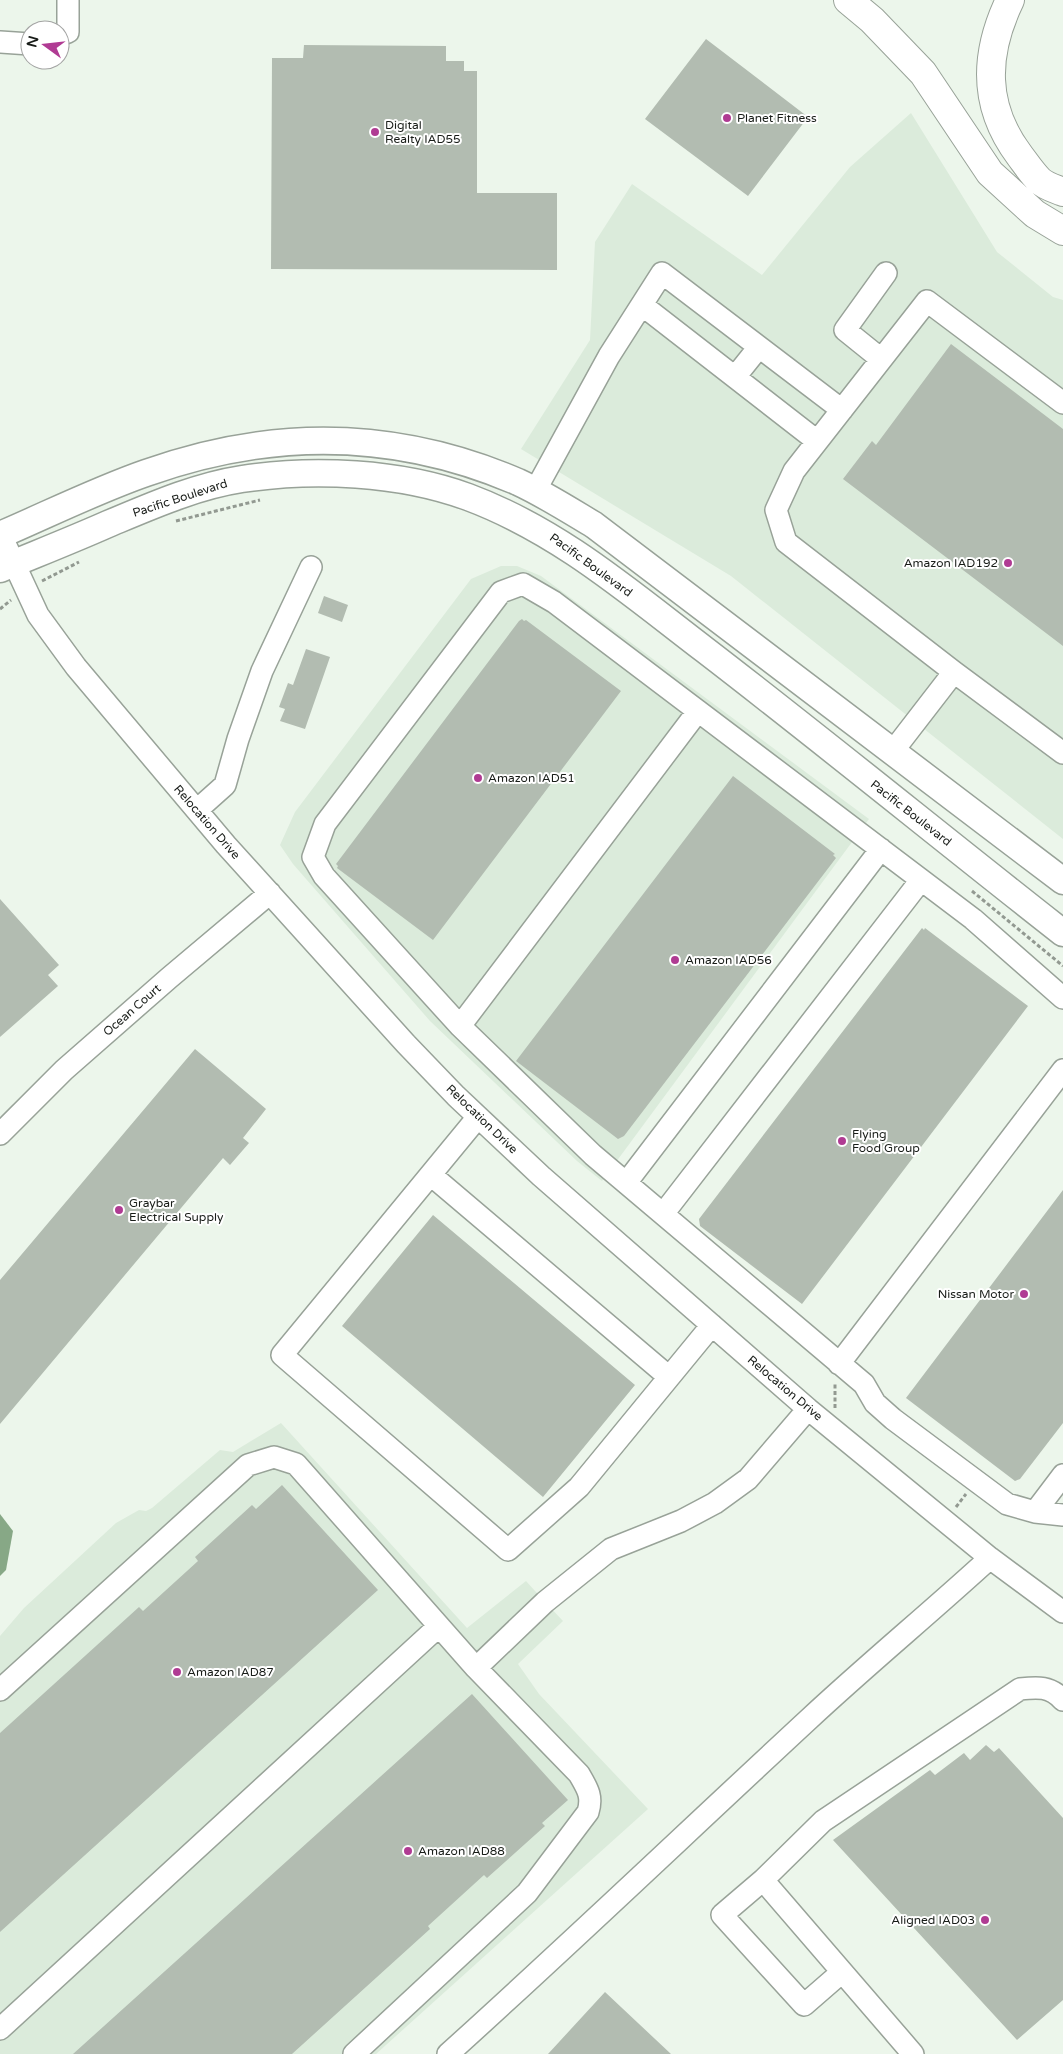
<svg xmlns="http://www.w3.org/2000/svg" width="1063" height="2054" viewBox="0 0 1063 2054" font-family="'Varela Round',sans-serif">
  <rect width="100%" height="100%" fill="#ecf6eb"/>
  <path fill="#dbebdb" d="M 911,113 L 997,252 L 1053,297 L 1063,300 L 1063,839 L 731,576 L 521,449 L 590,340 L 595,242 L 632,184 L 762,275 L 850,167 Z
    M 501,566 L 517,566 L 541,576 L 869,819 L 602,1181 L 577,1161 L 430,1021 L 293,864 L 280,845 L 295,812 L 471,579 Z
    M 281,1423 L 467,1628 L 526,1581 L 545,1602 L 563,1621 L 518,1664 L 539,1694 L 648,1809 L 376,2054 L 0,2054 L 0,1636 L 24,1608 L 116,1523 L 139,1510 L 146,1511 L 152,1508 L 220,1450 L 233,1452 Z"/>
  <path fill="#87a886" d="M 0,1514 L 13,1531 L 6,1570 L 0,1576 Z"/>
  <path fill="#b2bcb1" d="M 706,39 L 808,117 L 748,196 L 645,119 Z
    M 304,45 L 446,46 L 446,61 L 464,61 L 464,71 L 477,71 L 477,193 L 557,193 L 557,270 L 271,269 L 272,58 L 303,58 Z
    M 951,344 L 1063,429 L 1063,646 L 843,479 L 872,441 L 876,445 Z
    M 324,596 L 348,605 L 342,622 L 318,613 Z
    M 522,619 L 524,621 L 526,620 L 621,691 L 433,940 L 337,868 L 338,866 L 336,864 L 519,621 Z
    M 306,649 L 330,657 L 305,729 L 280,721 L 285,709 L 279,707 L 288,683 L 293,685 Z
    M 733,776 L 835,854 L 833,855 L 836,858 L 624,1136 L 618,1139 L 516,1061 Z
    M 0,899 L 59,965 L 48,975 L 58,986 L 0,1037 Z
    M 922,928 L 924,930 L 925,928 L 1028,1006 L 802,1304 L 700,1226 L 699,1219 Z
    M 195,1049 L 266,1109 L 243,1138 L 249,1143 L 230,1165 L 223,1158 L 0,1424 L 0,1280 Z
    M 1063,1190 L 1063,1423 L 1020,1479 L 1015,1481 L 906,1398 Z
    M 433,1215 L 635,1385 L 543,1497 L 342,1326 Z
    M 282,1485 L 378,1590 L 0,1932 L 0,1733 L 139,1607 L 143,1611 L 198,1561 L 195,1557 L 252,1505 L 256,1509 Z
    M 472,1694 L 568,1800 L 542,1823 L 545,1826 L 487,1878 L 484,1875 L 428,1926 L 430,1929 L 292,2054 L 73,2054 Z
    M 986,1745 L 994,1752 L 999,1748 L 1063,1818 L 1063,2000 L 1017,2040 L 833,1840 L 930,1770 L 935,1775 L 964,1753 L 970,1760 Z
    M 605,1992 L 671,2054 L 548,2054 Z"/>
  <g fill="none" stroke-linecap="round" stroke-linejoin="round">
    <g stroke="#98a298" stroke-width="24">
      <path id="minor" d="M 60,35 L 68,32 L 68,0
        M 0,42 L 30,44
        M 642,305 L 817,441
        M 881,359 L 845,330 L 886,273
        M 735,377 L 759,347
        M 1063,403 L 927,301 L 794,471 L 776,510 L 786,542 L 954,672 L 1063,753
        M 535,491 L 609,356 L 662,273 L 842,410
        M 0,533 L 38,615 L 76,667 L 226,845 L 406,1044 L 456,1096 L 541,1176 L 808,1409 L 990,1558 L 1063,1612
        M 893,751 L 954,672
        M 197,810 L 225,785 L 238,739 L 262,671 L 311,567
        M 1063,998 L 973,919 L 554,602 L 523,584 L 501,592 L 325,824 L 313,857 L 324,876 L 460,1026 L 593,1155 L 864,1384 L 875,1403 L 893,1419 L 1007,1504 L 1035,1512 L 1063,1515
        M 460,1026 L 698,711
        M 478,1117 L 282,1355 L 508,1550 L 579,1487 L 712,1325
        M 0,1134 L 64,1070 L 169,978 L 270,893
        M 431,1175 L 669,1377
        M 626,1183 L 881,849
        M 663,1214 L 921,880
        M 839,1364 L 1063,1070
        M 1035,1512 L 1063,1475
        M 476,1668 L 545,1602 L 611,1549 L 681,1521 L 715,1503 L 748,1479 L 808,1409
        M 0,1690 L 248,1465 L 274,1457 L 296,1464 L 476,1668 L 579,1774 C 587,1788 593,1796 588,1812 L 527,1893 L 354,2054
        M 763,1880 L 913,2054
        M 842,1972 L 804,2005 L 722,1915 L 763,1880 L 823,1821 L 1020,1689 C 1038,1687 1050,1686 1063,1700
        M 0,2029 L 439,1626
        M 448,2054 C 570,1944 688,1831 809,1719 C 868,1664 930,1613 990,1558"/>
    </g>
    <g stroke="#98a298" stroke-width="29">
      <path id="major" d="M 0,535 C 49,514 97,490 146,473 C 272,428 395,429 518,482 C 544,494 569,510 594,525 L 1063,881
        M 0,569 C 36,554 72,540 108,524 C 151,506 196,486 242,479 C 313,468 400,472 468,497 C 559,531 629,592 705,650 C 826,743 943,839 1063,933"/>
    </g>
    <g stroke="#98a298" stroke-width="30">
      <path id="highway" d="M 848,0 L 872,20 L 923,73 L 990,173 L 1035,214 L 1063,231
        M 1010,0 C 984,54 982,106 1020,156 C 1026,164 1032,173 1039,180 C 1045,186 1056,189 1063,192"/>
    </g>
    <path stroke="#929991" stroke-width="3" stroke-dasharray="4 2.5" stroke-linecap="butt" d="M 176,521 L 260,500
      M 42,581 L 79,562
      M 0,609 L 11,600
      M 972,891 L 1063,966
      M 835,1408 L 835,1384
      M 956,1507 L 966,1494"/>
    <use href="#minor" stroke="#fff" stroke-width="21"/>
    <use href="#major" stroke="#fff" stroke-width="26"/>
    <use href="#highway" stroke="#fff" stroke-width="28"/>
  </g>
  <g fill="#b03b93" stroke="#fff" stroke-width="2">
    <circle cx="727" cy="118" r="5"/>
    <circle cx="375" cy="132" r="5"/>
    <circle cx="1008" cy="563" r="5"/>
    <circle cx="478" cy="778" r="5"/>
    <circle cx="675" cy="960" r="5"/>
    <circle cx="842" cy="1141" r="5"/>
    <circle cx="119" cy="1210" r="5"/>
    <circle cx="1024" cy="1294" r="5"/>
    <circle cx="177" cy="1672" r="5"/>
    <circle cx="408" cy="1851" r="5"/>
    <circle cx="985" cy="1920" r="5"/>
  </g>
  <g text-anchor="middle" stroke-width="4" stroke-linejoin="round" paint-order="stroke">
    <g font-size="12" fill="#181c18" stroke="#fff" text-anchor="start">
      <text x="737" y="122">Planet Fitness</text>
      <text x="385" y="129">Digital<tspan x="385" dy="14">Realty IAD55</tspan></text>
      <text x="998" y="567" text-anchor="end">Amazon IAD192</text>
      <text x="488" y="782">Amazon IAD51</text>
      <text x="685" y="964">Amazon IAD56</text>
      <text x="852" y="1138">Flying<tspan x="852" dy="14">Food Group</tspan></text>
      <text x="129" y="1207">Graybar<tspan x="129" dy="14">Electrical Supply</tspan></text>
      <text x="1014" y="1298" text-anchor="end">Nissan Motor</text>
      <text x="187" y="1676">Amazon IAD87</text>
      <text x="418" y="1855">Amazon IAD88</text>
      <text x="975" y="1924" text-anchor="end">Aligned IAD03</text>
    </g>
    <g font-size="12" fill="#181c18" stroke="#fff">
      <text transform="translate(180 498) rotate(-18)" y="4">Pacific Boulevard</text>
      <text transform="translate(591 565) rotate(36)" y="4">Pacific Boulevard</text>
      <text transform="translate(911 813) rotate(38)" y="4">Pacific Boulevard</text>
      <text transform="translate(207 822) rotate(49)" y="4">Relocation Drive</text>
      <text transform="translate(132 1010) rotate(-41)" y="4">Ocean Court</text>
      <text transform="translate(482 1119) rotate(44)" y="4">Relocation Drive</text>
      <text transform="translate(785 1388) rotate(40)" y="4">Relocation Drive</text>
    </g>
  </g>
  <g transform="translate(45 45) rotate(285)"><circle r="24" fill="#ffffff" stroke="#a3a4a3"/>
  <path d="M0-4L9 19L0 12L-9 19Z" fill="#b03b93"/>
  <text y="-8" font-size="14" font-weight="bold" text-anchor="middle" fill="#181c18">N</text>
  </g>
</svg>
